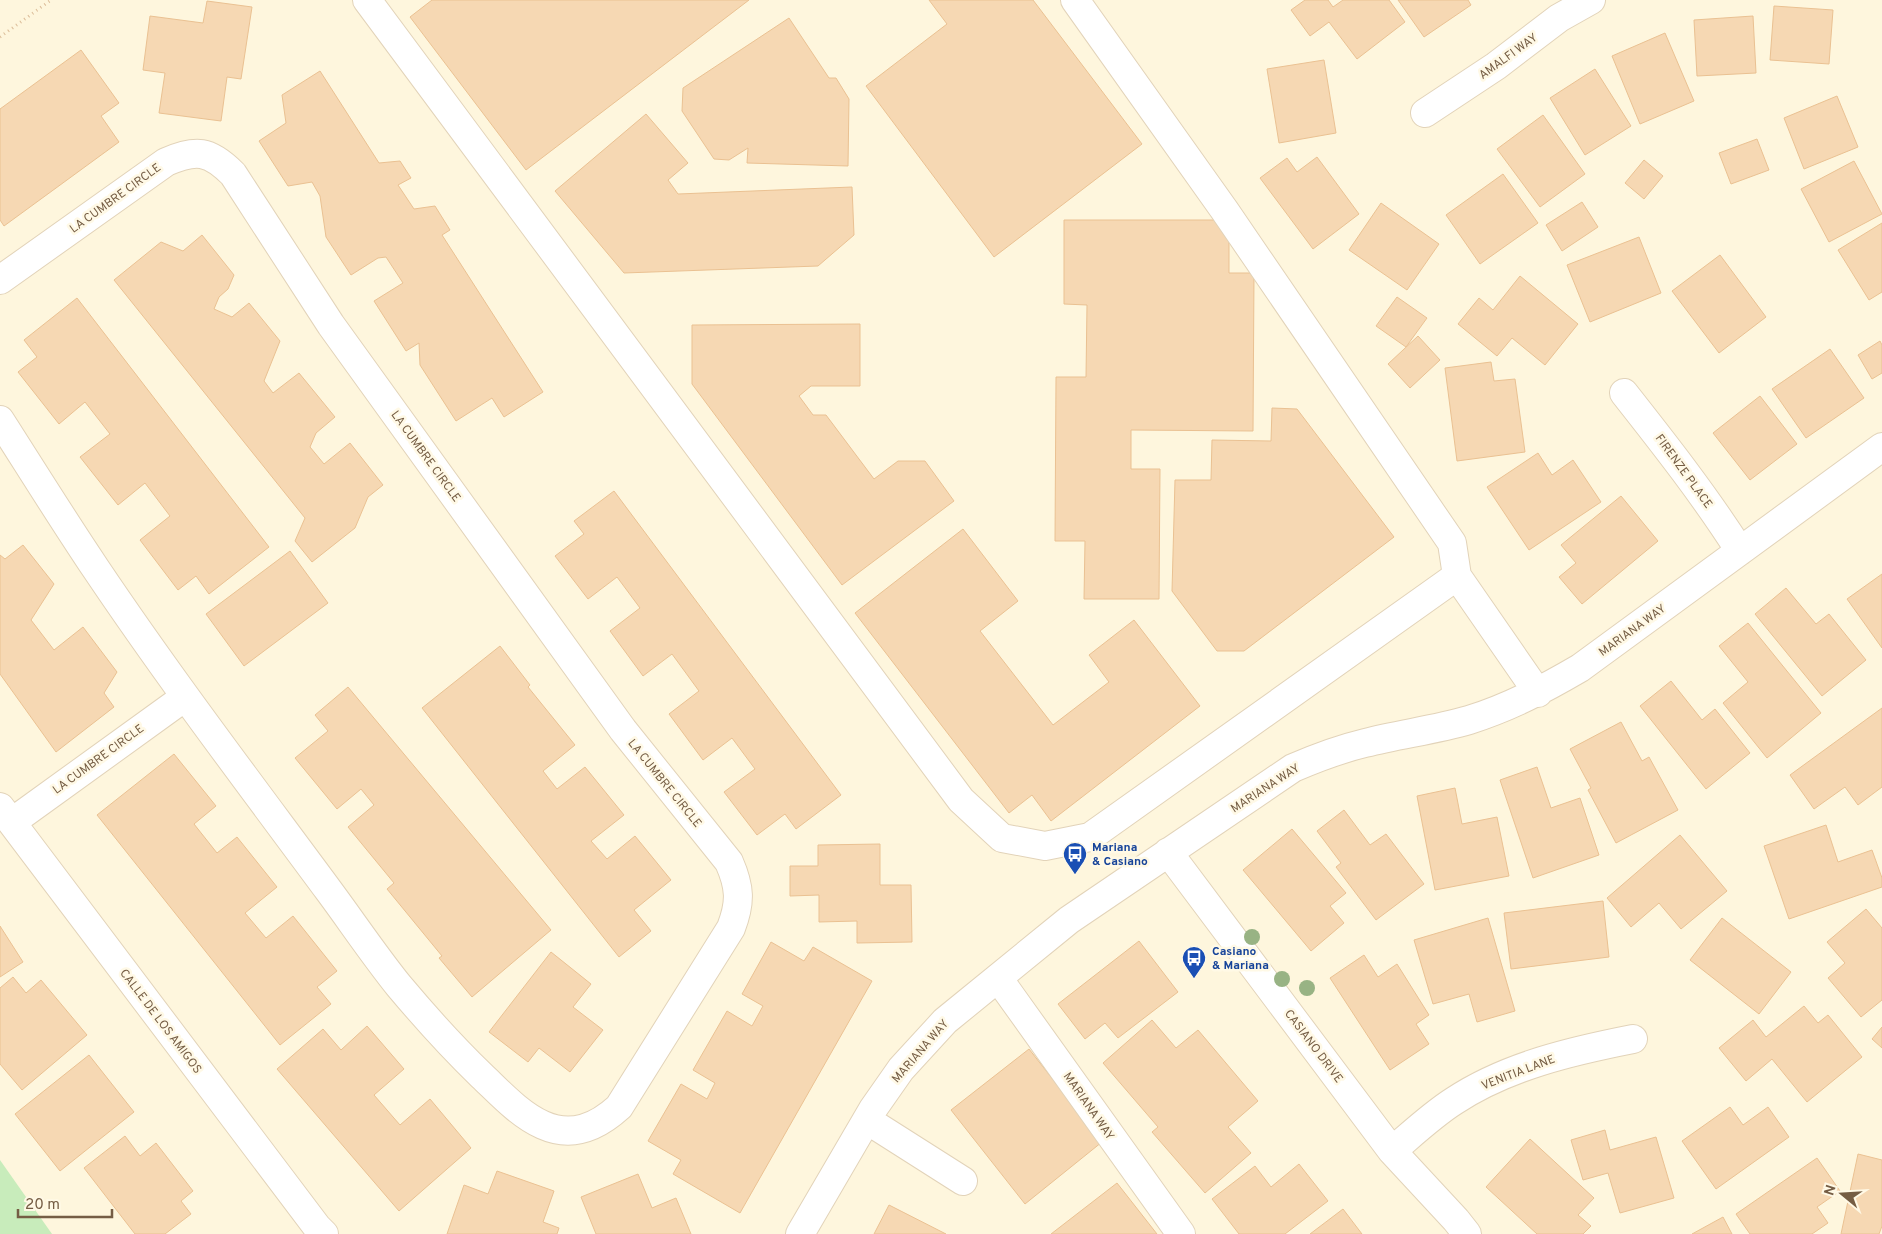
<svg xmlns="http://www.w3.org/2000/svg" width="1882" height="1234" viewBox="0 0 1882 1234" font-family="Overpass,sans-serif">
  <rect width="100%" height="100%" fill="#fef6dd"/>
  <path fill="#c8ecbb" d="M 0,1160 L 52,1234 L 0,1234 Z"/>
  <path fill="#f6d8b3" stroke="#eac192" d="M 432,0 L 749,0 L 526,170 L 410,17 Z
    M 929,0 L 1033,0 L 1142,144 L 994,257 L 866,86 L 947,24 Z
    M 1305,0 L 1328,0 L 1333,7 L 1343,0 L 1389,0 L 1405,22 L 1357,59 L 1329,22 L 1310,36 L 1291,10 Z
    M 1398,0 L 1468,0 L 1471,5 L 1424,37 Z
    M 207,1 L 252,7 L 241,79 L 227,77 L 221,121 L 159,113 L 165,73 L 143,70 L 150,16 L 203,23 Z
    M 1774,6 L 1833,10 L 1829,64 L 1770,60 Z
    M 1753,16 L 1756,73 L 1697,76 L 1694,20 Z
    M 789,18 L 829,78 L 836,78 L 849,99 L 848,166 L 747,163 L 748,148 L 729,160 L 714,159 L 682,111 L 683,88 Z
    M 1665,33 L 1694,101 L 1640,124 L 1612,56 Z
    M 81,50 L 119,103 L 101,116 L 119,142 L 4,226 L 0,220 L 0,109 Z
    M 1324,60 L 1336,133 L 1279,143 L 1267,69 Z
    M 1595,69 L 1631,126 L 1585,155 L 1550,98 Z
    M 320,71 L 379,163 L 400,161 L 411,178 L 398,185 L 414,209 L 435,206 L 450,230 L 442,235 L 543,392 L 504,417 L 492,398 L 456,421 L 420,365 L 419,343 L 406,351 L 374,301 L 403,283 L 386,257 L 378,258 L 351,275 L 326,237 L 320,196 L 312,182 L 288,186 L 259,141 L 286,123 L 282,95 Z
    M 1837,96 L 1858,147 L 1804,169 L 1784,118 Z
    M 646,114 L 688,163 L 668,180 L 678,194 L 852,187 L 854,235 L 818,266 L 624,273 L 555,191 Z
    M 1543,115 L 1585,174 L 1540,207 L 1497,149 Z
    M 1757,139 L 1769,170 L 1731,184 L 1719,153 Z
    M 1317,157 L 1359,214 L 1313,249 L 1260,178 L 1287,158 L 1297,172 Z
    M 1644,160 L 1663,176 L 1644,199 L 1625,183 Z
    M 1854,161 L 1882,214 L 1829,242 L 1801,189 Z
    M 1503,174 L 1538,223 L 1480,264 L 1446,215 Z
    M 1582,202 L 1598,227 L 1562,251 L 1546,225 Z
    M 1381,203 L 1439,244 L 1407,290 L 1349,250 Z
    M 1064,220 L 1229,220 L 1229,273 L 1254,273 L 1253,431 L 1131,430 L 1131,469 L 1160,469 L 1159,599 L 1084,599 L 1085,541 L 1055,541 L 1056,377 L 1086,377 L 1087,305 L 1064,304 Z
    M 1882,223 L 1882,292 L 1869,300 L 1838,250 Z
    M 202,235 L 234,275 L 228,289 L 219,297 L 214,309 L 232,317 L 249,303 L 280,341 L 264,381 L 273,393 L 299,373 L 335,417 L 316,433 L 310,447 L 324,464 L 350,443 L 383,485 L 368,497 L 355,528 L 312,562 L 295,541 L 305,518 L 114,280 L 161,242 L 183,251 Z
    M 1639,237 L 1661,293 L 1590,322 L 1567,265 Z
    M 1720,255 L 1766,317 L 1719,353 L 1672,291 Z
    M 1520,276 L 1578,324 L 1545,365 L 1512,338 L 1497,356 L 1458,324 L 1479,298 L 1493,310 Z
    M 1397,297 L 1427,318 L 1406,347 L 1376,326 Z
    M 77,298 L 269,547 L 209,594 L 196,576 L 178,590 L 140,540 L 170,516 L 145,483 L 118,505 L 80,457 L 110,434 L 85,402 L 59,424 L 18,372 L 37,357 L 24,340 Z
    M 860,324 L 860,386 L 811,386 L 799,396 L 813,415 L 826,415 L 874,479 L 898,461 L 925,461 L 954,501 L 842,585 L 692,384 L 692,325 Z
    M 1418,336 L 1440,360 L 1410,388 L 1388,364 Z
    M 1880,341 L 1882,345 L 1882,373 L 1872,379 L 1858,355 Z
    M 1830,349 L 1864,398 L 1806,438 L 1772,389 Z
    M 1491,362 L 1494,381 L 1515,379 L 1525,452 L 1457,461 L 1445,368 Z
    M 1760,396 L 1797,444 L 1750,480 L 1713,433 Z
    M 1272,408 L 1297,409 L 1394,537 L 1244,651 L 1217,651 L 1172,591 L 1175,480 L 1211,480 L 1212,440 L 1271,441 Z
    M 1538,453 L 1552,475 L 1573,460 L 1601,502 L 1529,550 L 1487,487 Z
    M 614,491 L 841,795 L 796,829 L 785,814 L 757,835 L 724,792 L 755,769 L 732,738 L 703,760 L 669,714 L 699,691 L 672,654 L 643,676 L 610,631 L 640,608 L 617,577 L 588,599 L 555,556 L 584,534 L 574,521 Z
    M 1621,496 L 1658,541 L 1582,604 L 1559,577 L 1576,563 L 1561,545 Z
    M 963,529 L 1018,601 L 980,631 L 1053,725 L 1109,682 L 1089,655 L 1134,620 L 1200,706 L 1051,821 L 1032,795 L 1009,813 L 855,613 Z
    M 23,545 L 54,584 L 31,620 L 54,650 L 83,627 L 117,672 L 104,693 L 114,707 L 56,752 L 0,674 L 0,555 L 5,559 Z
    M 290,551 L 328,603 L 244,666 L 206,614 Z
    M 1882,574 L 1882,648 L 1847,599 Z
    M 1786,588 L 1816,624 L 1829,614 L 1866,660 L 1822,696 L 1755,614 Z
    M 1748,623 L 1821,713 L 1767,758 L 1723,703 L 1748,682 L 1719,646 Z
    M 500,646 L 530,685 L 528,687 L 575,745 L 543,771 L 557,789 L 585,767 L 624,815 L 591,841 L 607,859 L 635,836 L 671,880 L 634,910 L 651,931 L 619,957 L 422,708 Z
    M 1671,681 L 1702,720 L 1715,709 L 1750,753 L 1706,789 L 1640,706 Z
    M 348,687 L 551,930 L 472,997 L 439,958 L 442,956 L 387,889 L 394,883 L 348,827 L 374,805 L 361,789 L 337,809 L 295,758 L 328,731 L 315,715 Z
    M 1882,708 L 1882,787 L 1858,805 L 1845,787 L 1814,809 L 1790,775 Z
    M 1621,722 L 1642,761 L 1649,757 L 1678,810 L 1616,843 L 1588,790 L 1591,788 L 1570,749 Z
    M 174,754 L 216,806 L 194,824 L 217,853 L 237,837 L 277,887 L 245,913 L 266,938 L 293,916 L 337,971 L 317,987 L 331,1004 L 280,1045 L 97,815 Z
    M 1537,767 L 1551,808 L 1580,798 L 1599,855 L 1533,878 L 1500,780 Z
    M 1455,788 L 1462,824 L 1497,817 L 1509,876 L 1435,890 L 1417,796 Z
    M 1344,810 L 1370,845 L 1386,834 L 1424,884 L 1376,920 L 1336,867 L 1341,863 L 1317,831 Z
    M 1826,825 L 1838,862 L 1872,850 L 1882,878 L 1882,887 L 1789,919 L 1764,846 Z
    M 1292,829 L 1346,893 L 1330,906 L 1344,923 L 1311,951 L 1243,870 Z
    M 1680,835 L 1727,891 L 1681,929 L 1659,903 L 1631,927 L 1607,898 Z
    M 880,844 L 880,885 L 911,885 L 912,942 L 857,943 L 857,921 L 819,922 L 819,895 L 790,896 L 790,866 L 818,866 L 818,845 Z
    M 1603,901 L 1609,957 L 1511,969 L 1504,913 Z
    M 1866,909 L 1882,928 L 1882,1000 L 1861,1017 L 1828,978 L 1845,963 L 1827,942 Z
    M 1488,918 L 1515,1011 L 1477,1022 L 1469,994 L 1433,1004 L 1414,940 Z
    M 1722,918 L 1791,972 L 1759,1014 L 1690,960 Z
    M 0,926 L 23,962 L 0,977 Z
    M 1139,941 L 1178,992 L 1118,1038 L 1105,1023 L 1085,1039 L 1058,1004 Z
    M 771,942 L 804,961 L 813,947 L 872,981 L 740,1213 L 673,1174 L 681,1160 L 648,1141 L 681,1084 L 707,1099 L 715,1083 L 693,1070 L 727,1011 L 752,1026 L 763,1006 L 742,994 Z
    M 551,952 L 591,984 L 573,1007 L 603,1030 L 570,1072 L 539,1048 L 528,1062 L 489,1032 Z
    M 1364,955 L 1378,977 L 1397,964 L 1429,1015 L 1416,1024 L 1429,1044 L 1390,1070 L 1330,978 Z
    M 13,977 L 26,993 L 41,980 L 87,1035 L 22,1090 L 0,1064 L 0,988 Z
    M 1804,1006 L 1818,1023 L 1828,1015 L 1862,1057 L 1807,1102 L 1772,1059 L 1746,1081 L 1719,1048 L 1753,1020 L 1766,1037 Z
    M 1152,1020 L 1176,1048 L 1198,1030 L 1258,1101 L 1228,1127 L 1251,1153 L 1205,1193 L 1152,1132 L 1158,1127 L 1103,1063 Z
    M 367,1026 L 404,1069 L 374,1095 L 400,1125 L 430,1099 L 471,1148 L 399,1211 L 277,1069 L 323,1029 L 341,1050 Z
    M 1882,1027 L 1882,1048 L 1872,1039 Z
    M 1029,1049 L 1102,1142 L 1025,1204 L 951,1110 Z
    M 89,1055 L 134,1112 L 60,1171 L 15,1114 Z
    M 1730,1107 L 1743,1125 L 1768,1107 L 1789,1137 L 1716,1189 L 1682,1141 Z
    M 1605,1130 L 1610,1150 L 1656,1137 L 1674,1198 L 1620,1213 L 1608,1173 L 1583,1180 L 1571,1140 Z
    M 125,1136 L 140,1156 L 156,1143 L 193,1191 L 181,1201 L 191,1214 L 165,1234 L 135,1234 L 84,1168 Z
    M 1530,1139 L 1594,1198 L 1578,1215 L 1591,1226 L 1583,1234 L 1537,1234 L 1486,1187 Z
    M 1858,1154 L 1882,1160 L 1882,1226 L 1879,1234 L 1841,1234 Z
    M 1817,1158 L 1840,1191 L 1817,1207 L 1828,1223 L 1812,1234 L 1750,1234 L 1736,1214 Z
    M 1299,1164 L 1328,1201 L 1285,1234 L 1239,1234 L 1212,1199 L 1255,1166 L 1271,1187 Z
    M 497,1171 L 554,1191 L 543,1222 L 559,1228 L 557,1234 L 447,1234 L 464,1185 L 488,1194 Z
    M 638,1174 L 652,1208 L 676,1198 L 691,1234 L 596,1234 L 581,1197 Z
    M 1117,1183 L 1157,1234 L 1051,1234 Z
    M 889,1205 L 946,1234 L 874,1234 Z
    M 1343,1209 L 1362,1234 L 1310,1234 Z
    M 1723,1217 L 1732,1234 L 1692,1234 Z"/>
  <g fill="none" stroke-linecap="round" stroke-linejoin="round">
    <g stroke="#e2d3b9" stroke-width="30">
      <path id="minor" d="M 367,0 L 961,800 L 1002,838 L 1045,846 L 1090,837 L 1457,576 L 1452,543 L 1225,211 L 1075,0
        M 1425,113 L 1496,66 L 1559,18 L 1591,0
        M 0,280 L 166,162 C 196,149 209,150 233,174 L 331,325 L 623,730 L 729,862 C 740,887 741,902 731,928 L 619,1107 C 597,1127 572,1138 543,1125 C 520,1115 500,1093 482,1076 C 453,1048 425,1017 399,986 C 374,955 352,922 329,891 C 250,784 170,679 96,569 C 63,520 32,470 0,420
        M 1624,393 C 1665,445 1705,496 1740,551
        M 1457,576 L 1538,693
        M 0,807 L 317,1227 L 324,1234
        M 12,822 L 185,697
        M 1168,852 L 1392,1151 L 1456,1220 L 1467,1234
        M 998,978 L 1181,1234
        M 867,1120 L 963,1181
        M 1392,1151 C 1412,1134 1432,1115 1454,1101 C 1507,1066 1572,1051 1633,1039
        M 800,1234 L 873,1109 L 901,1069 L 945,1021 L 1069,920 L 1293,768 C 1316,758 1340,749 1365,743 C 1400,734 1435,730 1469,720 C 1510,707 1544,689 1580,668 L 1882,447"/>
    </g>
    <path stroke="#dabb97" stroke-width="3" stroke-dasharray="1 4" stroke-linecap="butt" d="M 0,37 L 51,0"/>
    <use href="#minor" stroke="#fff" stroke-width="28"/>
  </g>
  <g fill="#98b384">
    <circle cx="1252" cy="937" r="8"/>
    <circle cx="1282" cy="979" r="8"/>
    <circle cx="1307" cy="988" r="8"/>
  </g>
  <defs>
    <g id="bus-pin" transform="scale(1.25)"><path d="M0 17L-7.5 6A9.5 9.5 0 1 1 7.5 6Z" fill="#1a4fb4" stroke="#fff9e6"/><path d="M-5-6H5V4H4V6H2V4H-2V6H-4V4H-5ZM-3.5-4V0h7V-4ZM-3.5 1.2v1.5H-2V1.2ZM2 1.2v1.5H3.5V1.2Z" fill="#fff"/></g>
  </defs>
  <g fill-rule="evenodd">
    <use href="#bus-pin" x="1075" y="854"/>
    <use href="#bus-pin" x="1194" y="958"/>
  </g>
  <g text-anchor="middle" stroke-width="5" stroke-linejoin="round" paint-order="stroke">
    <g font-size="12" fill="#755d44" stroke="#fff9e6">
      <text transform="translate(1508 56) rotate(-36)" y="4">AMALFI WAY</text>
      <text transform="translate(115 198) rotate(-36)" y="4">LA CUMBRE CIRCLE</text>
      <text transform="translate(426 456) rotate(54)" y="4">LA CUMBRE CIRCLE</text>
      <text transform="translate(1684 471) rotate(54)" y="4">FIRENZE PLACE</text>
      <text transform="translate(1632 630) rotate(-36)" y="4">MARIANA WAY</text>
      <text transform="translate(98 759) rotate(-36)" y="4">LA CUMBRE CIRCLE</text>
      <text transform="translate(665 783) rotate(51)" y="4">LA CUMBRE CIRCLE</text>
      <text transform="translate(1265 788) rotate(-33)" y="4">MARIANA WAY</text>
      <text transform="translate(161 1021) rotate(53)" y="4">CALLE DE LOS AMIGOS</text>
      <text transform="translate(1314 1046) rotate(53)" y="4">CASIANO DRIVE</text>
      <text transform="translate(920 1051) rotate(-49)" y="4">MARIANA WAY</text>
      <text transform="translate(1518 1072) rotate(-21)" y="4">VENITIA LANE</text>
      <text transform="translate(1089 1106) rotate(55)" y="4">MARIANA WAY</text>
    </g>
    <g font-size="12" font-weight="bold" fill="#164399" stroke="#fff9e6" text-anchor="start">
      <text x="1092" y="851">Mariana<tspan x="1092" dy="14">&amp; Casiano</tspan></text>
      <text x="1212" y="955">Casiano<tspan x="1212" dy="14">&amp; Mariana</tspan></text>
    </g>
  </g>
  <g transform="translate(1842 1194) rotate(288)" stroke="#fff9e6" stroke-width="4" paint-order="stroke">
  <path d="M0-4L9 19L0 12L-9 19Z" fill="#755d44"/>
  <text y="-8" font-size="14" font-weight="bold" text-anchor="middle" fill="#755d44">N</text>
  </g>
  <path d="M18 1209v8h94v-8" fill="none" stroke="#755d44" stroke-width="2.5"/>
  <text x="25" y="1209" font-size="15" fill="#755d44" stroke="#fff9e6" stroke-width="4" paint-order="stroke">20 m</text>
</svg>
